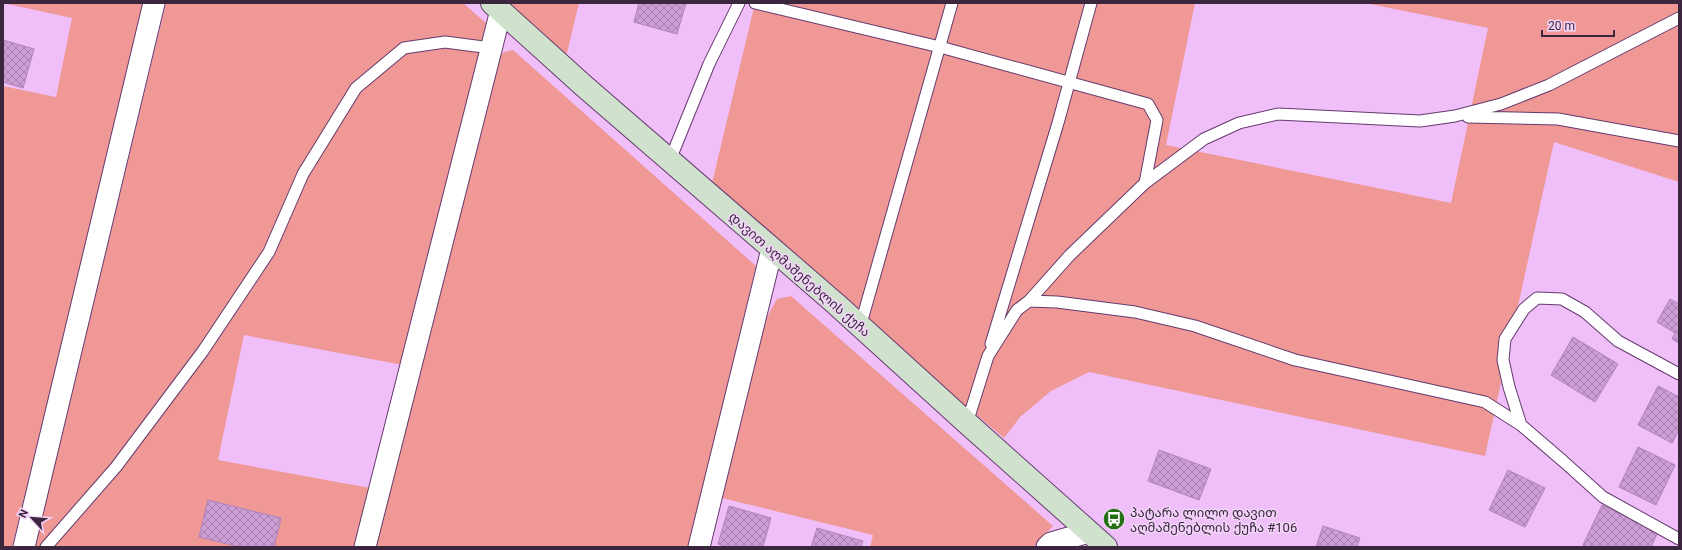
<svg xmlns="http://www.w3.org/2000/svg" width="1682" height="550" viewBox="0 0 1682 550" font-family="Roboto,'Noto Sans Georgian',sans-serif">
  <defs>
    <pattern id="building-cross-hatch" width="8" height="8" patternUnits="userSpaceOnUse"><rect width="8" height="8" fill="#cd9dd6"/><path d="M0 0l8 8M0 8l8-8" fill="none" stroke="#a780af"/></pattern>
  </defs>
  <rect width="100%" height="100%" fill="#f0bffa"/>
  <path fill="#ef9896" d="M 3,3 L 145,3 L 12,547 L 3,547 L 3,86 L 56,97 L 72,18 Z
    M 166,3 L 463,3 L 487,24 L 403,365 L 244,335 L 218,460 L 370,488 L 355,547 L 35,547 Z
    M 506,3 L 579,3 L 566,57 Z
    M 755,3 L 1195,3 L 1166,145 L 1451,203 L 1488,28 L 1365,3 L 1679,3 L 1679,182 L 1554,142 L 1485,456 L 1089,372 L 1051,391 L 1020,417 L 1004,438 L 900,351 L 712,183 Z
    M 513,50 L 756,266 L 689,547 L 373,547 L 498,58 L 504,52 Z
    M 791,296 L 1053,526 L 1033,547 L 870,547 L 873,535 L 722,498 L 767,317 L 777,299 Z"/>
  <path fill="url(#building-cross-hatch)" stroke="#b182ba" d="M 639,3 L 686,3 L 677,34 L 634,22 Z
    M 3,40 L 34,49 L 23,88 L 3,82 Z
    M 1670,299 L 1679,304 L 1679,343 L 1672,339 L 1675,333 L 1657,322 Z
    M 1573,337 L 1618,364 L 1595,402 L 1551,375 Z
    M 1658,386 L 1679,397 L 1679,430 L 1672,443 L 1638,425 Z
    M 1638,447 L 1675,465 L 1656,505 L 1619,487 Z
    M 1159,450 L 1211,469 L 1199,500 L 1148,481 Z
    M 1508,470 L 1545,488 L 1525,527 L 1489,510 Z
    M 208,500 L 281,518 L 274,547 L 240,547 L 199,537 Z
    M 1602,505 L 1658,532 L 1651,547 L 1588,547 L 1583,545 Z
    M 729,506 L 771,518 L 763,547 L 728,547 L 718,544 Z
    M 1323,526 L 1360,538 L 1357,547 L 1316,547 Z
    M 817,528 L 863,541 L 861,547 L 811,547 Z"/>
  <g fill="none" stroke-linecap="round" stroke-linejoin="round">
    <g stroke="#653a6d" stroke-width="13">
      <path id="lane" d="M 755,3 L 940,47 L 1148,104 L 1157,120 L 1145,183
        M 1468,117 L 1558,119 L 1679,141
        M 670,160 L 709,64 L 739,3
        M 1029,301 L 1069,256 L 1145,183 L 1204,139 L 1239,123 L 1278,114 L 1420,121 L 1455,116 L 1501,104 L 1549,85 L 1679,18
        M 860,327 L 952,3
        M 991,344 L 1058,123 L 1091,3
        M 967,423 L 988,356 L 1017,310 L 1029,301 L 1057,302 L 1135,312 L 1195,326 L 1295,360 L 1485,402 L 1521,425 L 1563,461 L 1603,497 L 1679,539
        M 1521,425 L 1509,387 L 1503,360 L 1505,339 L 1524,309 L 1537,298 L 1562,299 L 1585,312 L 1618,341 L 1679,374
        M 46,547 L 116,467 L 203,351 L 269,252 L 303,174 L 356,88 L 404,48 L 445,42 L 491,48"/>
    </g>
    <g stroke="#653a6d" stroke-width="23">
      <path id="street" d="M 24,547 L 154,3
        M 365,547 L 501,10
        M 699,547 L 772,249
        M 1047,547 L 1051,543 L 1089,532"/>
    </g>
    <g stroke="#653a6d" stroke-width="24">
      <path id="secondary" d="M 492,3 L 584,86 L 836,304 L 967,423 L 1106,547"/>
    </g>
    <use href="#lane" stroke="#fff" stroke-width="11"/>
    <use href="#street" stroke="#fff" stroke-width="21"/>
    <use href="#secondary" stroke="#d0e2ce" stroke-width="22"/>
  </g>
  <defs>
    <g id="bus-disc" transform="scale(1.15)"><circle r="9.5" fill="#237015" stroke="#f2d4f8"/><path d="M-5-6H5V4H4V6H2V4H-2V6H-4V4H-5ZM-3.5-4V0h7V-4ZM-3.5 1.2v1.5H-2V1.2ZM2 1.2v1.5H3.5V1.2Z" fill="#fff"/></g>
  </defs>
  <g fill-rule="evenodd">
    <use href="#bus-disc" x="1114" y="519"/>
  </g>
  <g text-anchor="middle" stroke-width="3" stroke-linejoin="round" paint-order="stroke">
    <g font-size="13" fill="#3a273e" stroke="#f2d4f8">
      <text transform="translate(800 274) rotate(41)" y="5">დავით აღმაშენებლის ქუჩა</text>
    </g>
    <g font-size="13" fill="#3a273e" stroke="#f2d4f8" text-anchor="start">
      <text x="1130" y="517">პატარა ლილო დავით<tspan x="1130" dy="15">აღმაშენებლის ქუჩა #106</tspan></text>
    </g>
  </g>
  <rect width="1682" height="550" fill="none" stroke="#3a273e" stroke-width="8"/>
  <g transform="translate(32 518) rotate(296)" stroke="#f2d4f8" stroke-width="3" paint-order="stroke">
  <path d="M0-3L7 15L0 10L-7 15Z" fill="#3a273e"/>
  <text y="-6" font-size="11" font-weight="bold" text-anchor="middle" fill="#3a273e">N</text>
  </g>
  <path d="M1542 30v6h72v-6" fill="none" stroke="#3a273e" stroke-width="2"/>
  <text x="1548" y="30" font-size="12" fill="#3a273e" stroke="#f2d4f8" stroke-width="3" paint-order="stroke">20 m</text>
</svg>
